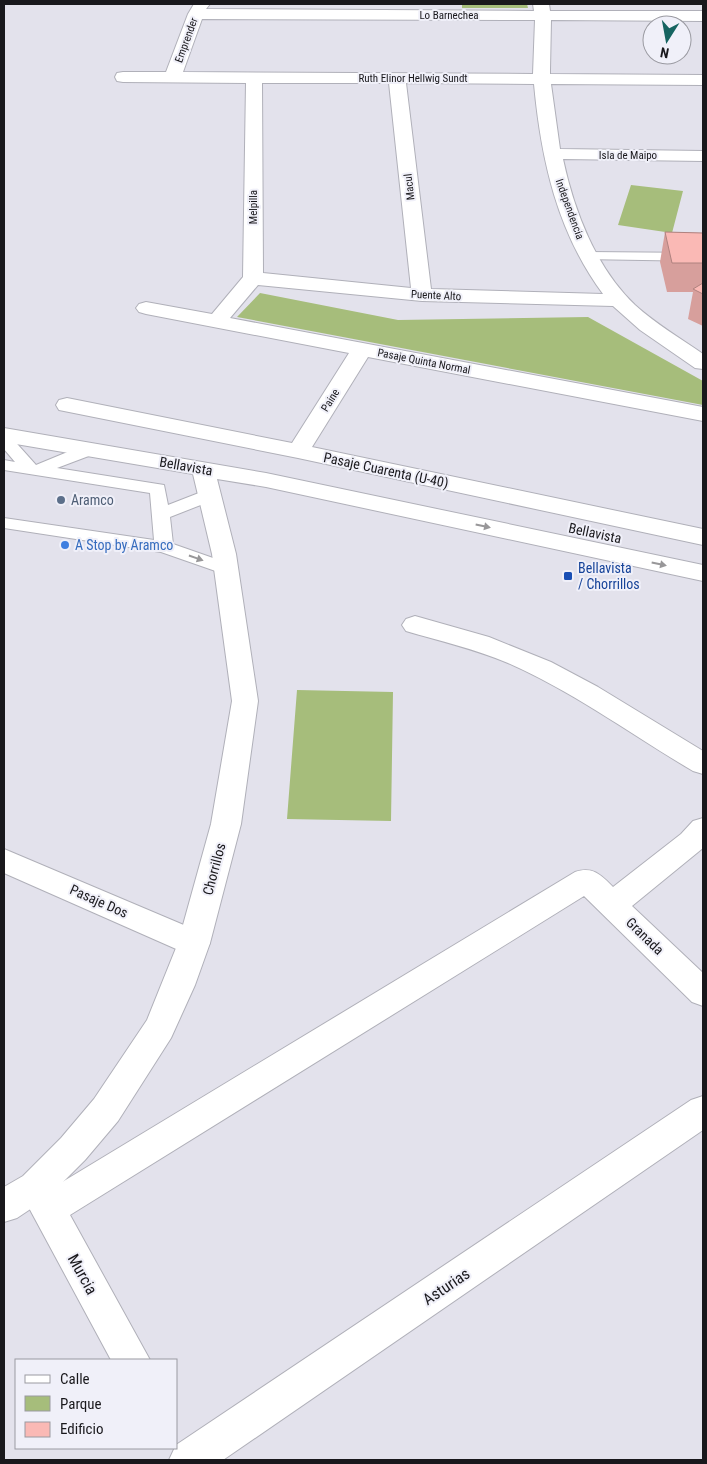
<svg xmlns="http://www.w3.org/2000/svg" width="707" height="1464" viewBox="0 0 707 1464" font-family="'Roboto Condensed',sans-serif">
  <rect width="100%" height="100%" fill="#e3e2ec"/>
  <path fill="#a6bd7b" d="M 462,4 L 527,4 L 528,8 L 462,8 Z
    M 631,185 L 683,191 L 672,233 L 618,225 Z
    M 260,293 L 398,320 L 588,317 L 703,381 L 703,405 L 237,317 Z
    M 297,690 L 393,692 L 391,821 L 287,819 Z"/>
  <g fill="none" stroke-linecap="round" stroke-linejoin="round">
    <g stroke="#b0b0b9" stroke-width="2">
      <path id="lane" d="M 587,252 L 703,253 L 703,261 L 582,259 L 580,256 Z
        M 4,434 L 10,436 L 36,465 L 82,446 L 94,446 L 96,450 L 94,454 L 57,468 L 164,485 L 168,505 L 204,491 L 216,491 L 219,495 L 216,499 L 170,517 L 173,544 L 233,565 L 236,569 L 233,573 L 227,575 L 161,552 L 4,528 L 4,518 L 154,540 L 150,493 L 4,470 L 4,460 L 15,462 L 4,449 Z"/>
    </g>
    <g stroke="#b0b0b9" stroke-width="2">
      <path id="street" d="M 194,4 L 210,4 L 206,9 L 534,11 L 533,4 L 549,4 L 550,11 L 703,11 L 703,21 L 551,20 L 550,70 L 550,74 L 703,75 L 703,85 L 551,84 L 560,149 L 703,151 L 703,161 L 563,159 C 574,211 596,268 635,305 C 656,324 680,338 703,354 L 703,369 L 695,368 L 640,330 L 613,306 L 422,301 L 258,285 L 230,318 L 703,407 L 703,421 L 368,357 L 312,447 L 703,529 L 703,545 L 298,458 L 59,410 L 56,405 L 59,400 L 67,398 L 292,443 L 349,353 L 146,314 L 139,312 L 136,308 L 139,304 L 146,302 L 212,314 L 243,277 L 246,83 L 123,82 L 117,81 L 115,77 L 117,73 L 123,72 L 166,72 L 188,14 ZM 202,19 L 535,20 L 533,74 L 183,72 ZM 262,83 L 389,83 L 411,288 L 263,273 ZM 406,83 L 534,84 C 541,159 557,232 603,294 L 431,289 Z
        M 415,616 L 489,637 L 551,662 L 598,687 L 703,751 L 703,774 L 693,771 C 632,735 574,692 508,663 C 475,649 440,641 406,631 L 402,625 L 406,619 Z
        M 703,818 L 703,848 L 632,906 L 703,973 L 703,1006 L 692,1002 L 584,896 L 70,1215 L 150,1360 L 111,1360 L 28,1206 L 22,1195 L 28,1184 L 40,1179 L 52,1184 L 54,1187 L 575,872 C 593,866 601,875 613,887 L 681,834 L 693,821 Z
        M 4,849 L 205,934 L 210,943 L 205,952 L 194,956 L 183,952 L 4,873 Z
        M 703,1096 L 703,1130 L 223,1460 L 169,1460 L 176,1445 L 691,1100 Z"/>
    </g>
    <g stroke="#b0b0b9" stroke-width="2">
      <path id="secondary" d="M 4,428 L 266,473 L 703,565 L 703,581 L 266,487 L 217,479 L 236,554 L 258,701 L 241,824 L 210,943 L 195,985 L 171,1038 L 118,1121 L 85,1160 L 47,1198 L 17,1218 L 4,1222 L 4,1187 L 23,1176 L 61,1138 L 94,1099 L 147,1020 L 178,943 L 211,824 L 232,701 L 212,554 L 193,474 L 4,442 Z"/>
    </g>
    <use href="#lane" fill="#fff" fill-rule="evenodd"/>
    <use href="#street" fill="#fff" fill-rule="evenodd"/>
    <use href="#secondary" fill="#fff" fill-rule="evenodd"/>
  </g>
  <path fill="#d79f9c" d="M 665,232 L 703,233 L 703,326 L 688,319 L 693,292 L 667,292 L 660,262 Z"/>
  <path fill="#fab9b5" stroke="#af827f" d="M 665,232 L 703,233 L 703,263 L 672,263 Z
    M 703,283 L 703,294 L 693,289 Z"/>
  <defs><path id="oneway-solid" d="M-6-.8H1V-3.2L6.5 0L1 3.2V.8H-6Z" transform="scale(1.25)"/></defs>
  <g fill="#989799">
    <use href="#oneway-solid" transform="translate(483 526) rotate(12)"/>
    <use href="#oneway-solid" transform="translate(196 558) rotate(19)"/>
    <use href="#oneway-solid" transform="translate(659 564) rotate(12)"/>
  </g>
  <circle fill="#5c6f8a" stroke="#f0f0f9" stroke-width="2" cx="61" cy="500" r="5"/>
  <circle fill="#3f7fe0" stroke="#f0f0f9" stroke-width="2" cx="65" cy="545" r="5"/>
  <rect fill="#1a4fb4" stroke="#f0f0f9" stroke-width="2" x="563" y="571" width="10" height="10" rx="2.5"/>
  <g text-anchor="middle" stroke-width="4" stroke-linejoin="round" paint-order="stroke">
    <g font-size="11" fill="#19181c" stroke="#f0f0f9">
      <text x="449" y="19">Lo Barnechea</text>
      <text transform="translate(186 40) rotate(-70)" y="4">Emprender</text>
      <text x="413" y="82">Ruth Elinor Hellwig Sundt</text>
      <text x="628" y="159">Isla de Maipo</text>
      <text transform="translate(409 187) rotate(-97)" y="4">Macul</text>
      <text transform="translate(253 207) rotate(-90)" y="4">Melpilla</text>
      <text transform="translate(570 209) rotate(70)" y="4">Independencia</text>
      <text transform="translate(436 295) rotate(3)" y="4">Puente Alto</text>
      <text transform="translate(424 361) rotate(11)" y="4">Pasaje Quinta Normal</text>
      <text transform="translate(330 400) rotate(-58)" y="4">Paine</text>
    </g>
    <g font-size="14" fill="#19181c" stroke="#f0f0f9">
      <text transform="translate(186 466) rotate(10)" y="5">Bellavista</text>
      <text transform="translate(386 470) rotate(12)" y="5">Pasaje Cuarenta (U-40)</text>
      <text transform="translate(595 533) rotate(12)" y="5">Bellavista</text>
      <text transform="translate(214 869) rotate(-75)" y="5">Chorrillos</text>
      <text transform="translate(99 901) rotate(24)" y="5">Pasaje Dos</text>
      <text transform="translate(645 936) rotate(44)" y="5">Granada</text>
    </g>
    <g font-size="14" fill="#4e5e75" stroke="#f0f0f9" text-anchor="start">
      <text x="71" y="505">Aramco</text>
    </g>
    <g font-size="14" fill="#366cbe" stroke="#f0f0f9" text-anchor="start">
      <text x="75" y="550">A Stop by Aramco</text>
    </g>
    <g font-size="14" fill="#164399" stroke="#f0f0f9" text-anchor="start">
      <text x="578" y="573">Bellavista<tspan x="578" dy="16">/ Chorrillos</tspan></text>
    </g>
    <g font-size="16" fill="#19181c" stroke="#f0f0f9">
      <text transform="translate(83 1274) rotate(61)" y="6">Murcia</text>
      <text transform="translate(446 1286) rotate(-34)" y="6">Asturias</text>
    </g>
  </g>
  <rect width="707" height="1464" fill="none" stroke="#19181c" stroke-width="10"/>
  <rect x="15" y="1359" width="162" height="90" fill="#f0f0f9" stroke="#9a9aa1"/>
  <rect x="25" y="1375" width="25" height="8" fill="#ffffff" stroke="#9a9aa1"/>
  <text x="60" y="1384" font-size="15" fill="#19181c">Calle</text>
  <rect x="25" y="1396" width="25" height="15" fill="#a6bd7b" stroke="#9a9aa1"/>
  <text x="60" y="1409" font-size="15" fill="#19181c">Parque</text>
  <rect x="25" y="1422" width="25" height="15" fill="#fab9b5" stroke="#9a9aa1"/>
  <text x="60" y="1434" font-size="15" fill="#19181c">Edificio</text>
  <g transform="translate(667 40) rotate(191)"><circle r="24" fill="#f0f0f9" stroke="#9a9aa1"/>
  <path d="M0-4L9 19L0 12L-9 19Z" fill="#166461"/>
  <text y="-8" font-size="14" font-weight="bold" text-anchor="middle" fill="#19181c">N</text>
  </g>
</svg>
